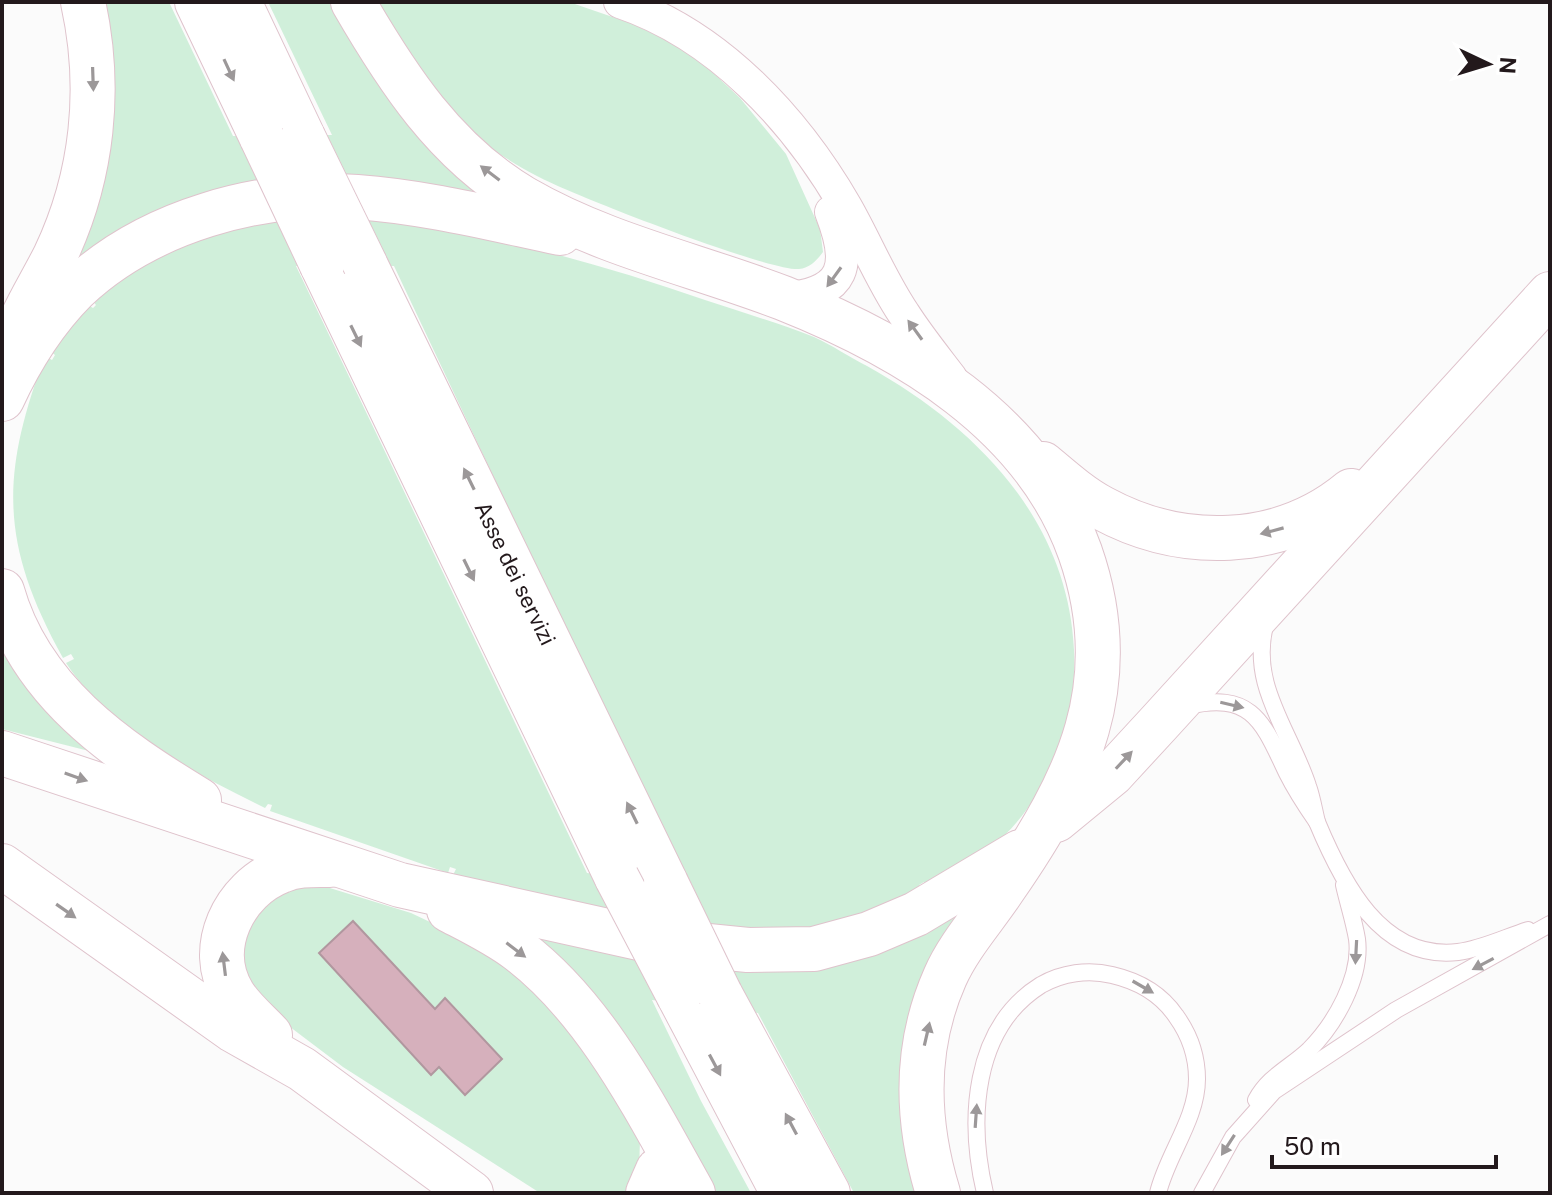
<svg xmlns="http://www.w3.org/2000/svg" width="1552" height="1195" font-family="'Public Sans',sans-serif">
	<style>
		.green { fill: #d0efda; fill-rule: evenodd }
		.building { fill: #d6b0bc; stroke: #b1979f; stroke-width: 2 }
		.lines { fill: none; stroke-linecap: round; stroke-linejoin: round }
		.service-casing { stroke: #dfc3cc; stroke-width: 18 }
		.minor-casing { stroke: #dfc3cc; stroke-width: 34 }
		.secondary-casing { stroke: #dfc3cc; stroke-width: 46 }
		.primary-casing { stroke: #dfc3cc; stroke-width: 46 }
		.service { stroke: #fff; stroke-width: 16 }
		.minor { stroke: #fff; stroke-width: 32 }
		.secondary { stroke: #fff; stroke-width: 44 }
		.primary { stroke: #fff; stroke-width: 44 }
		.primary-bridge-casing { stroke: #dfc3cc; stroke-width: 46; stroke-linecap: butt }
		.primary-bridge { stroke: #fff; stroke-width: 44 }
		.oneway { fill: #9c9899 }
		.labels { text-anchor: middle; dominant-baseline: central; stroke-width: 6; stroke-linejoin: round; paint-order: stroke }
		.street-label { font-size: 22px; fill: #23191c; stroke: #fff }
	</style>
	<rect width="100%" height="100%" fill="#fbfbfb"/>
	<!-- green -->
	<g class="green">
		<path d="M103,2H169L233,136L332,135L268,2H337L500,202L255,184L206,192L166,207L113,236L80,264L76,257C116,169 121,96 103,2Z"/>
		<path d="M378,2H569L633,24L691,52L740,98L786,154L820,229L823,252C817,260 810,268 799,269C770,272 567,193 535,175C515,164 491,150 474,135C432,98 406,49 378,2Z"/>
		<path d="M396,219C501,237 604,265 705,300C741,312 778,323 814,337C832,345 849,357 867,366C975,426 1068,519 1074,650C1078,722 1047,803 990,848C971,863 950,876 930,890L924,882L919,885L924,893C894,903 863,919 832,925C722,949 562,902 453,875L456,869L450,867L448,873L270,811L272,805L268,804L265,808C193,772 112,732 66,663L74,659L71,654L63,658C0,544 0,476 45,356L52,360L55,355L49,350L88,305L93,308L96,305L92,300C140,261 203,228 265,221C308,217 353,220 396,219ZM296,266H394L596,694L692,885L587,873Z"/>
		<polygon points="2,631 89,751 2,729"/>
		<path d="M307,881L411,913L483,947L568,1024L640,1138L639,1175L633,1193H540L343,1067L261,1005L239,978L243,922L256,900ZM445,999L502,1059L465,1095L439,1067L431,1074L435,1009Z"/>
		<polygon points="977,899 954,931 923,1193 854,1193 758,1013 652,1000 701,1101 751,1193 712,1193 512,926 683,962"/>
	</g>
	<!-- building -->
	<polygon class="building" points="353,921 435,1009 445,998 502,1059 465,1095 439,1067 431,1075 319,953"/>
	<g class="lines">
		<!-- service casing -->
		<g class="service-casing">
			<g id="service">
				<path d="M1188,706C1253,691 1263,723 1287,773C1296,791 1306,806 1317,822C1314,810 1312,797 1308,786C1290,730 1248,684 1266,622"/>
				<path d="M1317,822C1342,882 1381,961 1458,952C1482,949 1506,937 1528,930"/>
				<path d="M1256,1100C1269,1076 1290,1068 1309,1050C1335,1024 1362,977 1357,939C1354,921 1348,903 1344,885"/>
				<path d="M985,1193C968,1121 972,1028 1041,985C1062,973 1088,969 1112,975C1138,981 1161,994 1176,1016C1189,1034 1197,1056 1197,1079C1197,1119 1167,1155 1158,1193"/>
				<polyline points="1202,1193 1233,1137 1274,1091 1396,1010 1550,924"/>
			</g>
		</g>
		<!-- minor casing -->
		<g class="minor-casing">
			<g id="minor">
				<path d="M620,2C718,35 795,119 846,207C866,242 881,280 904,314C918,336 935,357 951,378"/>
				<path d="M785,299C846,292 852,266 831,212"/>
			</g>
		</g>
		<!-- secondary casing -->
		<g class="secondary-casing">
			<g id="secondary">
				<path d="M353,2C397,78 445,152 523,198C604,245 697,265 783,298C904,346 1034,422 1080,552C1126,683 1078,781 1004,888C985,917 959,945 945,977C914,1047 916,1121 938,1193"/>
				<path d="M13,339C24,310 41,284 55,256C93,176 102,88 83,2"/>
				<path d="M2,399C20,360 45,320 76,289C148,221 260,190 357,197C426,202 493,219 560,233"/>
				<path d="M1043,464C1062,480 1081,497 1102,508C1181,551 1280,550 1351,491"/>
				<path d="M2,591C30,691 115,749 199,800"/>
				<polyline points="2,753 400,885 648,940 748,950 814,949 869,934 916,914 1020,852"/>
				<polyline points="1056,820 1112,774 1159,723 1550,294"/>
				<polyline points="2,866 233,1030 302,1069 471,1193"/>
				<path d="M449,910C472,922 497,934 518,950C597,1010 645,1108 693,1193"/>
				<path d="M270,1035C258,1022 242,1009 233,994C205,948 234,889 281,871C297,864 312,865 330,865"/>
				<polyline points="648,1193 658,1170"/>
			</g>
		</g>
		<!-- primary casing -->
		<g class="primary-casing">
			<g id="primary">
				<polyline points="197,2 262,138"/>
				<polyline points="239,2 303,137"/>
				<path id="s1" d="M365,264L666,883"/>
				<polyline points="322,265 617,878"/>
				<polyline points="720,994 828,1193"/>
				<polyline points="679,996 783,1193"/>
			</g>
		</g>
		<!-- service -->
		<use href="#service" class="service"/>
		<!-- minor -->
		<use href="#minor" class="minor"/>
		<!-- secondary -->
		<use href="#secondary" class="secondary"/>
		<!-- primary -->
		<use href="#primary" class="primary"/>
		<!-- primary-bridge casing -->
		<g class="primary-bridge-casing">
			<g id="primary-bridge">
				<polyline points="303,137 365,264"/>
				<polyline points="262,138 322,265"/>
				<polyline points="617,878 679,996"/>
				<polyline points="666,883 720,994"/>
			</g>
		</g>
		<!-- primary-bridge -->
		<use href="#primary-bridge" class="primary-bridge"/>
	</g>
	<!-- one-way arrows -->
	<defs><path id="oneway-solid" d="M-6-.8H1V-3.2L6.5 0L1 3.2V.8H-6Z" transform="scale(2)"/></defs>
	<g class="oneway">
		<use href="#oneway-solid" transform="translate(229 70) rotate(65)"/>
		<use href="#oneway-solid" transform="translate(93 79) rotate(88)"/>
		<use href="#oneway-solid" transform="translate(490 173) rotate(-143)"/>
		<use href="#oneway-solid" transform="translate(834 277) rotate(126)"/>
		<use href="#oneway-solid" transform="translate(915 330) rotate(-126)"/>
		<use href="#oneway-solid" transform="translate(356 336) rotate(64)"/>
		<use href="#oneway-solid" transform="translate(469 479) rotate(-116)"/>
		<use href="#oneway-solid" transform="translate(1272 531) rotate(165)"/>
		<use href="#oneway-solid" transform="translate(469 570) rotate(64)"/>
		<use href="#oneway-solid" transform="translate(1232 705) rotate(13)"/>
		<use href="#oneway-solid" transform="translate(1124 760) rotate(-47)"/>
		<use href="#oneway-solid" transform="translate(76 777) rotate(19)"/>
		<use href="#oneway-solid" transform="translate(632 813) rotate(-116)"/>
		<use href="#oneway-solid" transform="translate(66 911) rotate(35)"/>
		<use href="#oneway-solid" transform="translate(516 950) rotate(37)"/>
		<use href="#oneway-solid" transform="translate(1356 952) rotate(93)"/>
		<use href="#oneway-solid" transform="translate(224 964) rotate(-97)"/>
		<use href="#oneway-solid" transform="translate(1483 964) rotate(152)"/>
		<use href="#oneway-solid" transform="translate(1143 987) rotate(30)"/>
		<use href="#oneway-solid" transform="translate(927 1034) rotate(-77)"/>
		<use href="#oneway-solid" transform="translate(715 1065) rotate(62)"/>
		<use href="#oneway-solid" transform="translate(976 1116) rotate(-86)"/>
		<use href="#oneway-solid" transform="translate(791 1124) rotate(-118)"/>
		<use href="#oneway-solid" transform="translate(1228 1145) rotate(123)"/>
	</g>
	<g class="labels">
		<!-- street labels -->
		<g class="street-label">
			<text stroke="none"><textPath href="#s1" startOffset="344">Asse dei servizi</textPath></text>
		</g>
	</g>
	<!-- border -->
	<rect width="1552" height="1195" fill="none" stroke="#23191c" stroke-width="8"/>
	<!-- north arrow -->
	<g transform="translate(1488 64) rotate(94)" stroke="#ffffff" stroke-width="6" paint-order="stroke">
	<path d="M0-6L14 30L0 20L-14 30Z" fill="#23191c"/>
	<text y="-12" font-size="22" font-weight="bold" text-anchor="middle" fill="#23191c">N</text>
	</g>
	<!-- scale -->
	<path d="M1272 1155v12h224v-12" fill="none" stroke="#23191c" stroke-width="4"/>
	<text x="1284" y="1155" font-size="24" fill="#23191c" stroke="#ffffff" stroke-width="6" paint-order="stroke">50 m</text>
</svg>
